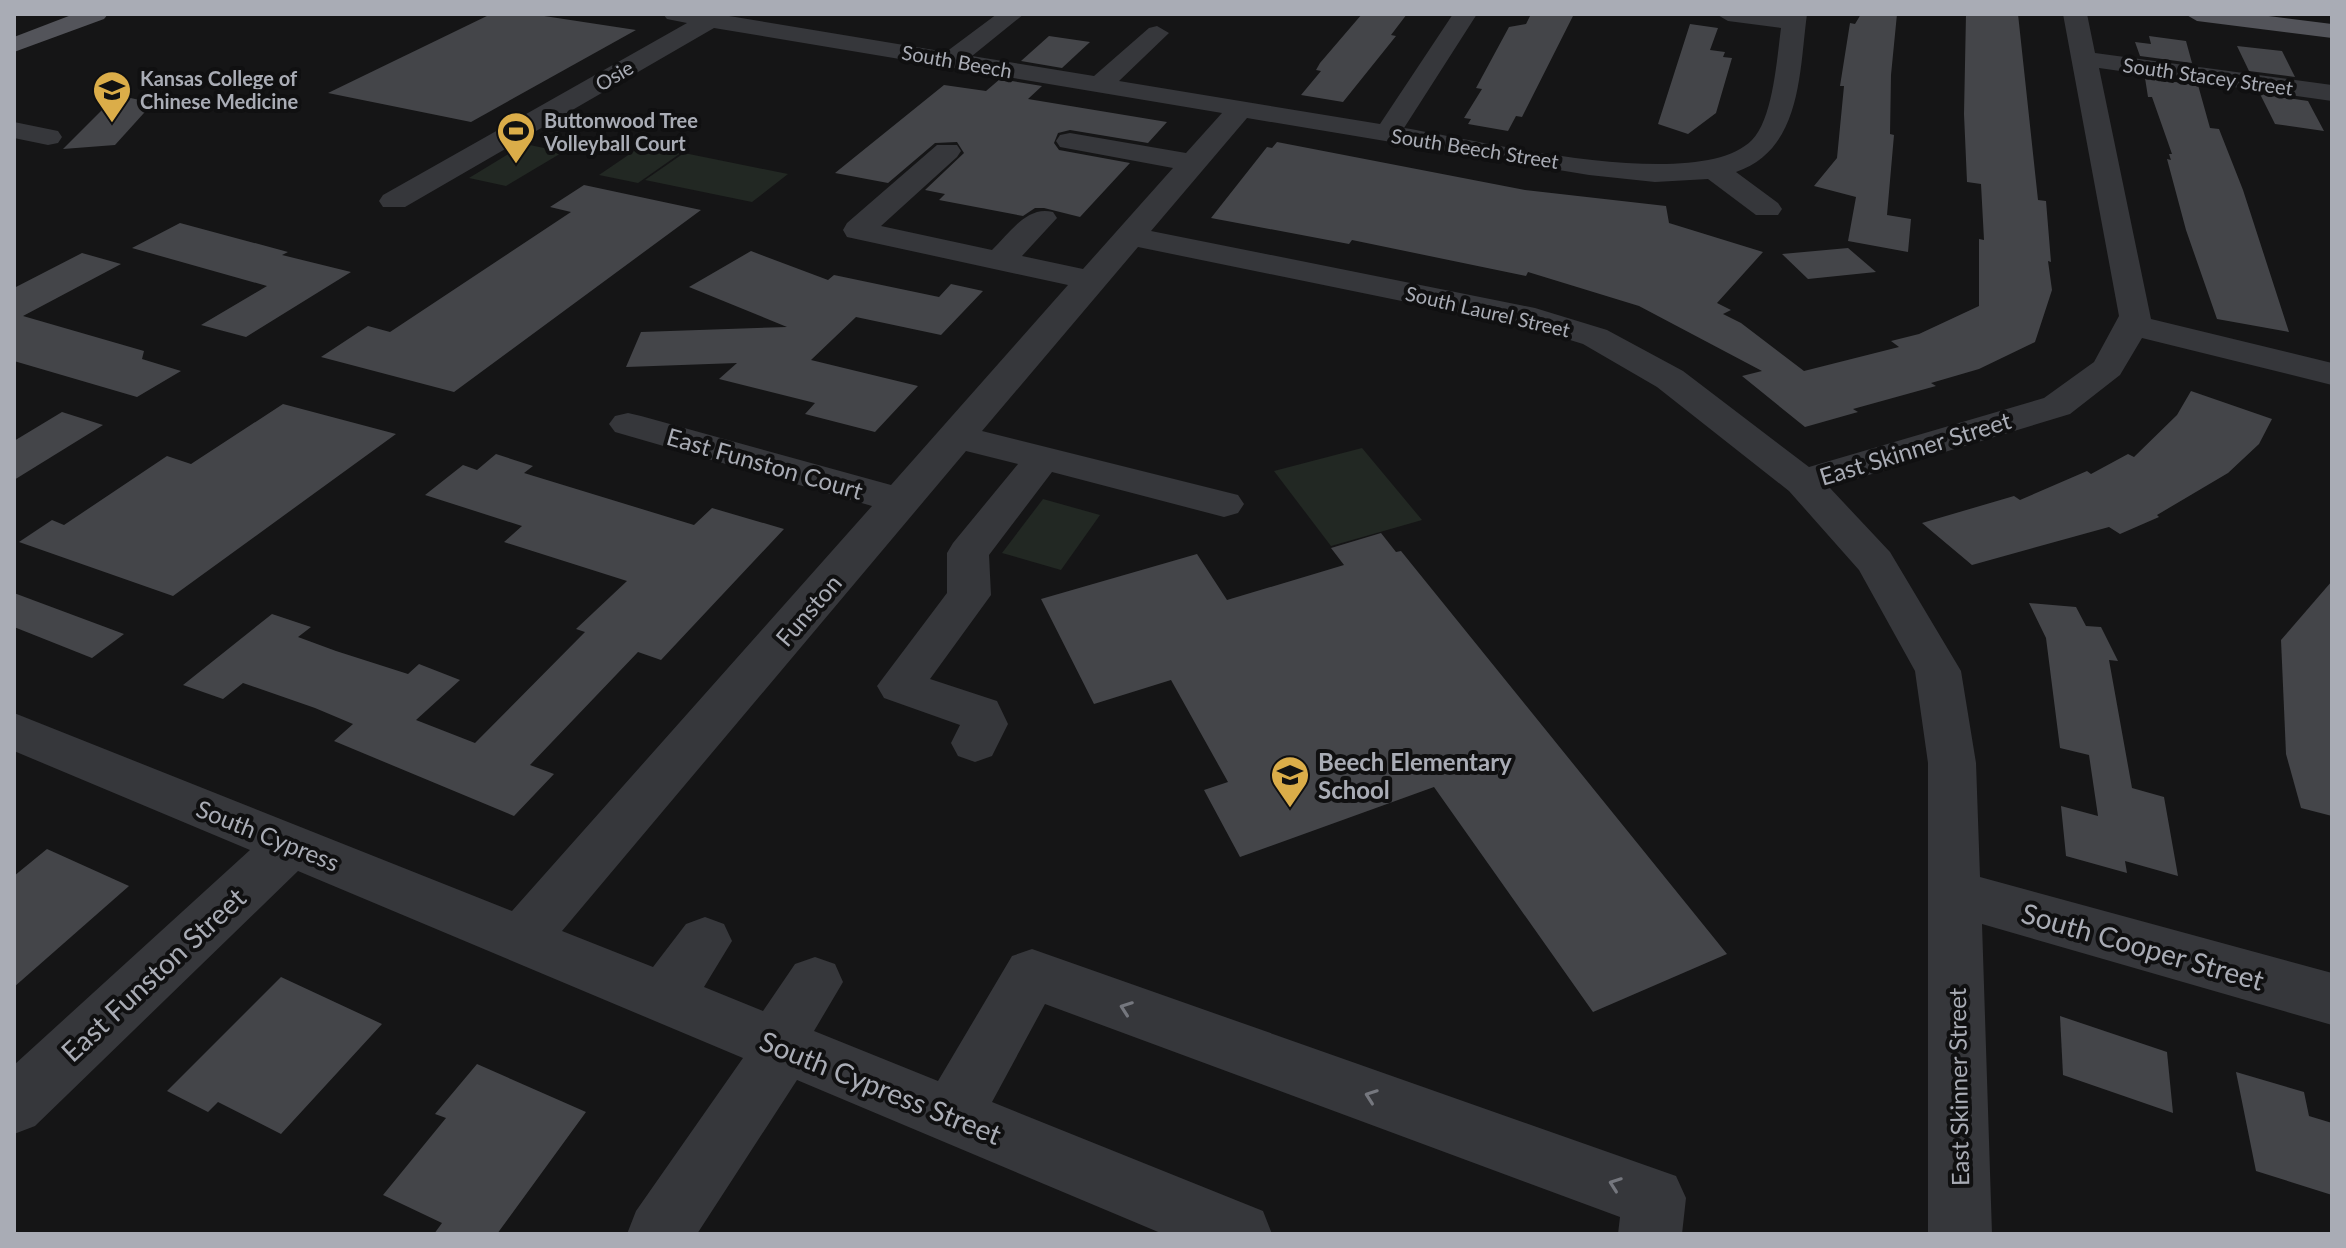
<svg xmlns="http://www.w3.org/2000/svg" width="2346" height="1248" font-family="Lato,sans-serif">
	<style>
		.green { fill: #222823 }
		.building { fill: #444549 }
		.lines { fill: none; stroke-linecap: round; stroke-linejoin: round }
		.minor { fill: #36373b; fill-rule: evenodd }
		.major { fill: #53545a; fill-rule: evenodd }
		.oneway { stroke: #75777e }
		.labels { text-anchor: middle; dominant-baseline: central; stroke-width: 8; stroke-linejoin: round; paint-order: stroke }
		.far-street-label { font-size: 20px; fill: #a9acb5; stroke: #101011 }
		.far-poi-label { font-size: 20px; font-weight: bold; fill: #a9acb5; stroke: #101011; text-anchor: start }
		.street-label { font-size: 24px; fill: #a9acb5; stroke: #101011 }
		.poi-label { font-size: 24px; font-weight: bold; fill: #a9acb5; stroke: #101011; text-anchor: start }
		.near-street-label { font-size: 28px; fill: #a9acb5; stroke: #101011 }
	</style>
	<rect width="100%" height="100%" fill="#151516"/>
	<!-- green -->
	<g class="green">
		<polygon points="646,143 685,150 638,183 599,175"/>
		<polygon points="525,144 563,152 506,186 469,178"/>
		<polygon points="684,153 788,174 752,202 645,180"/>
		<polygon points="1362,448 1422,520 1331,546 1274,471"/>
		<polygon points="1043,499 1100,515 1061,570 1002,553"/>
	</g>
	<!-- building -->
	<g class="building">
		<polygon points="491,14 531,14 636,30 471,122 328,93"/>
		<polygon points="1362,14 1407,14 1391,35 1396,36 1343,102 1301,95 1321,71 1316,70 1320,63"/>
		<polygon points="1531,14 1574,14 1522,117 1516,116 1508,131 1468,124 1471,119 1464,118 1482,89 1476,88 1509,27 1526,24"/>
		<polygon points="1861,14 1897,14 1891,75 1890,134 1894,135 1887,215 1911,219 1908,252 1848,241 1856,197 1814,186 1837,158 1844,86 1840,86 1850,23 1855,24"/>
		<polygon points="1966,14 2018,14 2038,200 2046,201 2051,262 2048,261 2052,290 2035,342 1979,369 1931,383 1936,386 1853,409 1858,412 1805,427 1742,376 1762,371 1639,306 1528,272 1526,276 1352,240 1349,244 1211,218 1267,147 1272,148 1277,142 1525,190 1666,206 1669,223 1763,252 1717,303 1731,310 1723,314 1741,323 1804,371 1899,347 1891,341 1919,334 1979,306 1979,239 1984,240 1981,184 1967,182 1964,114"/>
		<polygon points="1690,24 1718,28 1710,50 1725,52 1723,57 1732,58 1716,113 1688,134 1658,124"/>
		<polygon points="1049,36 1090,42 1062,68 1021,61"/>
		<polygon points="2149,36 2186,41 2192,63 2140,56 2135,42 2151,44"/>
		<polygon points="2237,46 2282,51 2295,77 2249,71"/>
		<polygon points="2145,78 2198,85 2210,128 2219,129 2243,190 2289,332 2217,319 2186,230 2167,159 2171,160 2169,154 2172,154 2152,97 2148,97"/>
		<polygon points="1000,79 1042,86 1028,99 1167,122 1148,143 1070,130 1058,133 1054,143 1059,150 1130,163 1080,217 1044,208 1035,208 1023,216 939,200 945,194 925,190 964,153 957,142 935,143 888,183 835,173 944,85 986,91"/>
		<polygon points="2260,94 2308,101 2324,131 2275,124"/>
		<polygon points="117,95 153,103 115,145 63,149"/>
		<polygon points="584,185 701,210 454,392 321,357 368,326 390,332 571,212 550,207"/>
		<polygon points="180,223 288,252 282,255 351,272 246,337 201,325 267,286 132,248"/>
		<polygon points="1848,248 1876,272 1808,279 1782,254"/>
		<polygon points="751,251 828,280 834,275 939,297 951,284 983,291 941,335 856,317 811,360 918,386 875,432 805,414 815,403 719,379 737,363 626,367 641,332 787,327 689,287"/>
		<polygon points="82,253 121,264 23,316 144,351 142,359 181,371 137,397 14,361 14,288"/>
		<polygon points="2191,391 2272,419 2259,444 2228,473 2157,515 2159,517 2120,534 2109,527 1972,565 1922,523 2014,496 2020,500 2087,471 2091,474 2128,454 2134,457 2177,415"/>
		<polygon points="283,404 396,434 173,596 19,542 52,520 64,525 167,456 191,464"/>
		<polygon points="62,412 103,425 14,480 14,441"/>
		<polygon points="496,454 533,466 524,473 694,525 712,508 784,529 661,660 638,652 530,765 554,774 514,816 334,741 353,724 315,708 243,683 223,699 183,685 272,614 311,627 298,637 336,651 408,674 419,664 460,680 416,720 475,743 585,632 576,629 627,581 504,542 522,526 425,495 463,465 477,470"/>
		<polygon points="1381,533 1396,552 1401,551 1727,954 1593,1012 1434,787 1240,857 1204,790 1228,782 1171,680 1094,704 1041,599 1197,554 1227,600 1344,565 1331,548"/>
		<polygon points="2332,581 2332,816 2301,808 2286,754 2281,640"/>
		<polygon points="14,593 124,634 92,658 14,627"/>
		<polygon points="2029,603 2076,607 2086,626 2101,627 2118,661 2109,660 2132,788 2164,797 2178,876 2125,861 2127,873 2066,856 2061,806 2098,816 2089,755 2060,748 2046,638"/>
		<polygon points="47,849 129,886 14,987 14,876"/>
		<polygon points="281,977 382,1024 281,1134 218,1102 208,1112 167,1091"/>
		<polygon points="2060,1016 2167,1052 2173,1113 2063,1075"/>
		<polygon points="477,1064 586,1112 497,1234 434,1234 442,1223 383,1195 446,1118 435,1114"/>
		<polygon points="2236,1072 2304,1092 2309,1116 2332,1123 2332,1195 2256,1171"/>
	</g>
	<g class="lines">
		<!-- minor -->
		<g class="minor">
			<path d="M663,14H717L946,52L997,14H1024L972,56L1094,76L1149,28L1157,26L1169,33L1119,81L1380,124L1453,14H1477L1404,128C1478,140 1698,195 1752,140C1773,119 1777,58 1781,28L1728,21L1716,14H1807C1799,73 1802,149 1736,172L1778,203L1782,209L1778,215H1756L1708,179L1655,182L1589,175L1247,118L1151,231L1535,308L1607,330L1683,371L1809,467L2044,398L2094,362L2119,316L2063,14H2087L2095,53L2332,85V101L2099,68L2151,319L2332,363V385L2142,338L2120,375L2070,414L1829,487L1890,552L1961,671L1976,763L1980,877L2332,973V1025L1982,924L1992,1234H1928V763L1915,671L1859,570L1789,491L1657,387L1583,344L1528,327L1138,247L982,431L1238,495L1244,504L1238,513L1224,517L1052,472L989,555L991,595L930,679L997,701L1008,724L992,756L975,762L958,756L951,743L960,725L884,698L877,686L947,593V553L953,543L1018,464L966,451L562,931L653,967L686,924L705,917L724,924L732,941L704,987L763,1011L795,964L815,957L835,964L843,982L814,1031L938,1081L1012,956L1032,949L1676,1176L1686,1198L1682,1234H1618L1620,1217L1045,1004L992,1102L1263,1211L1272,1234H1163L797,1080L697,1234H627L636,1211L743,1058L298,871L35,1126L14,1134V1065L250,850L14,751V713L512,911L872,506L615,432L609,424L615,416L628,413L641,416L891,485L1068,285L847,237L843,230L847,223L937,145H957L961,151L957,157L881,226L992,250C1010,233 1027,205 1053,212L1057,218L1022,256L1083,269L1173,168L1060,147L1056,141L1060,135L1070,133L1186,153L1222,113L714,28L405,207H383L379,201L383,195L687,23L667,19Z"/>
			<polygon points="14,122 58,131 62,137 58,143 48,145 14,138"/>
		</g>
		<!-- major -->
		<g class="major">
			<polygon points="74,14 108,14 104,19 14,52 14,37"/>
			<polygon points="2185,14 2253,14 2332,24 2332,38 2197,21"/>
		</g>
	</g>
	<!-- one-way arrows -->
	<defs><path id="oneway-chevron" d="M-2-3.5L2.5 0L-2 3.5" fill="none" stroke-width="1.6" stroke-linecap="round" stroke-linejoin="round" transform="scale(2)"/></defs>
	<g class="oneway">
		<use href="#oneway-chevron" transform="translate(1126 1008) rotate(-160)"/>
		<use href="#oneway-chevron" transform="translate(1371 1096) rotate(-160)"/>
		<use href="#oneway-chevron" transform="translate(1615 1184) rotate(-160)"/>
	</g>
	<!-- icons -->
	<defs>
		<g id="school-pin" transform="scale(2)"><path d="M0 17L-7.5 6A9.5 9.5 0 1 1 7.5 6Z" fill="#dbad49" stroke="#101011"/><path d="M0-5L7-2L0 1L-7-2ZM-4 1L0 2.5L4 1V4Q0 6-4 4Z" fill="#111"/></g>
		<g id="stadium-pin" transform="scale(2)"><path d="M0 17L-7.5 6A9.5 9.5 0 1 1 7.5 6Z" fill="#dbad49" stroke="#101011"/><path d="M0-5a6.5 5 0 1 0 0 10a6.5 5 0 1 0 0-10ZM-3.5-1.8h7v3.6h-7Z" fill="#111"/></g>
	</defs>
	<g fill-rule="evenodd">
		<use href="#school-pin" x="112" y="90"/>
		<use href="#stadium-pin" x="516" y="131"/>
		<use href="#school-pin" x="1290" y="775"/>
	</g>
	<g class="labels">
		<!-- far-street labels -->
		<g class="far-street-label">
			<text transform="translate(957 61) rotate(10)">South Beech</text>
			<text transform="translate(614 75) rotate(-30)">Osie</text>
			<text transform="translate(2208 76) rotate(8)">South Stacey Street</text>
			<text transform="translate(1475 148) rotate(9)">South Beech Street</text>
			<text transform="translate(1488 311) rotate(13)">South Laurel Street</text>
		</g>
		<!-- far-poi labels -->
		<g class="far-poi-label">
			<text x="140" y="78">Kansas College of<tspan x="140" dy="23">Chinese Medicine</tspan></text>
			<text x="544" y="120">Buttonwood Tree<tspan x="544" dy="23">Volleyball Court</tspan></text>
		</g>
		<!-- street labels -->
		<g class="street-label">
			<text transform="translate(1915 448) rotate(-17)">East Skinner Street</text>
			<text transform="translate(765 463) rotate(16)">East Funston Court</text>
			<text transform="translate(808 610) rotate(-49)">Funston</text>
			<text transform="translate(268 835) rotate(22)">South Cypress</text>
			<text transform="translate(1958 1087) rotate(-91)">East Skinner Street</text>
		</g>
		<!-- poi labels -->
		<g class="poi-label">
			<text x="1318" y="761">Beech Elementary<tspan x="1318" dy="28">School</tspan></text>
		</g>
		<!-- near-street labels -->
		<g class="near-street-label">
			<text transform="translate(2143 946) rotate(16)">South Cooper Street</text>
			<text transform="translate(153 974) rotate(-43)">East Funston Street</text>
			<text transform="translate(881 1087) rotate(22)">South Cypress Street</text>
		</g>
	</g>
	<!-- border -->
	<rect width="2346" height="1248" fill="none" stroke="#a9acb5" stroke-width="32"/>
</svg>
